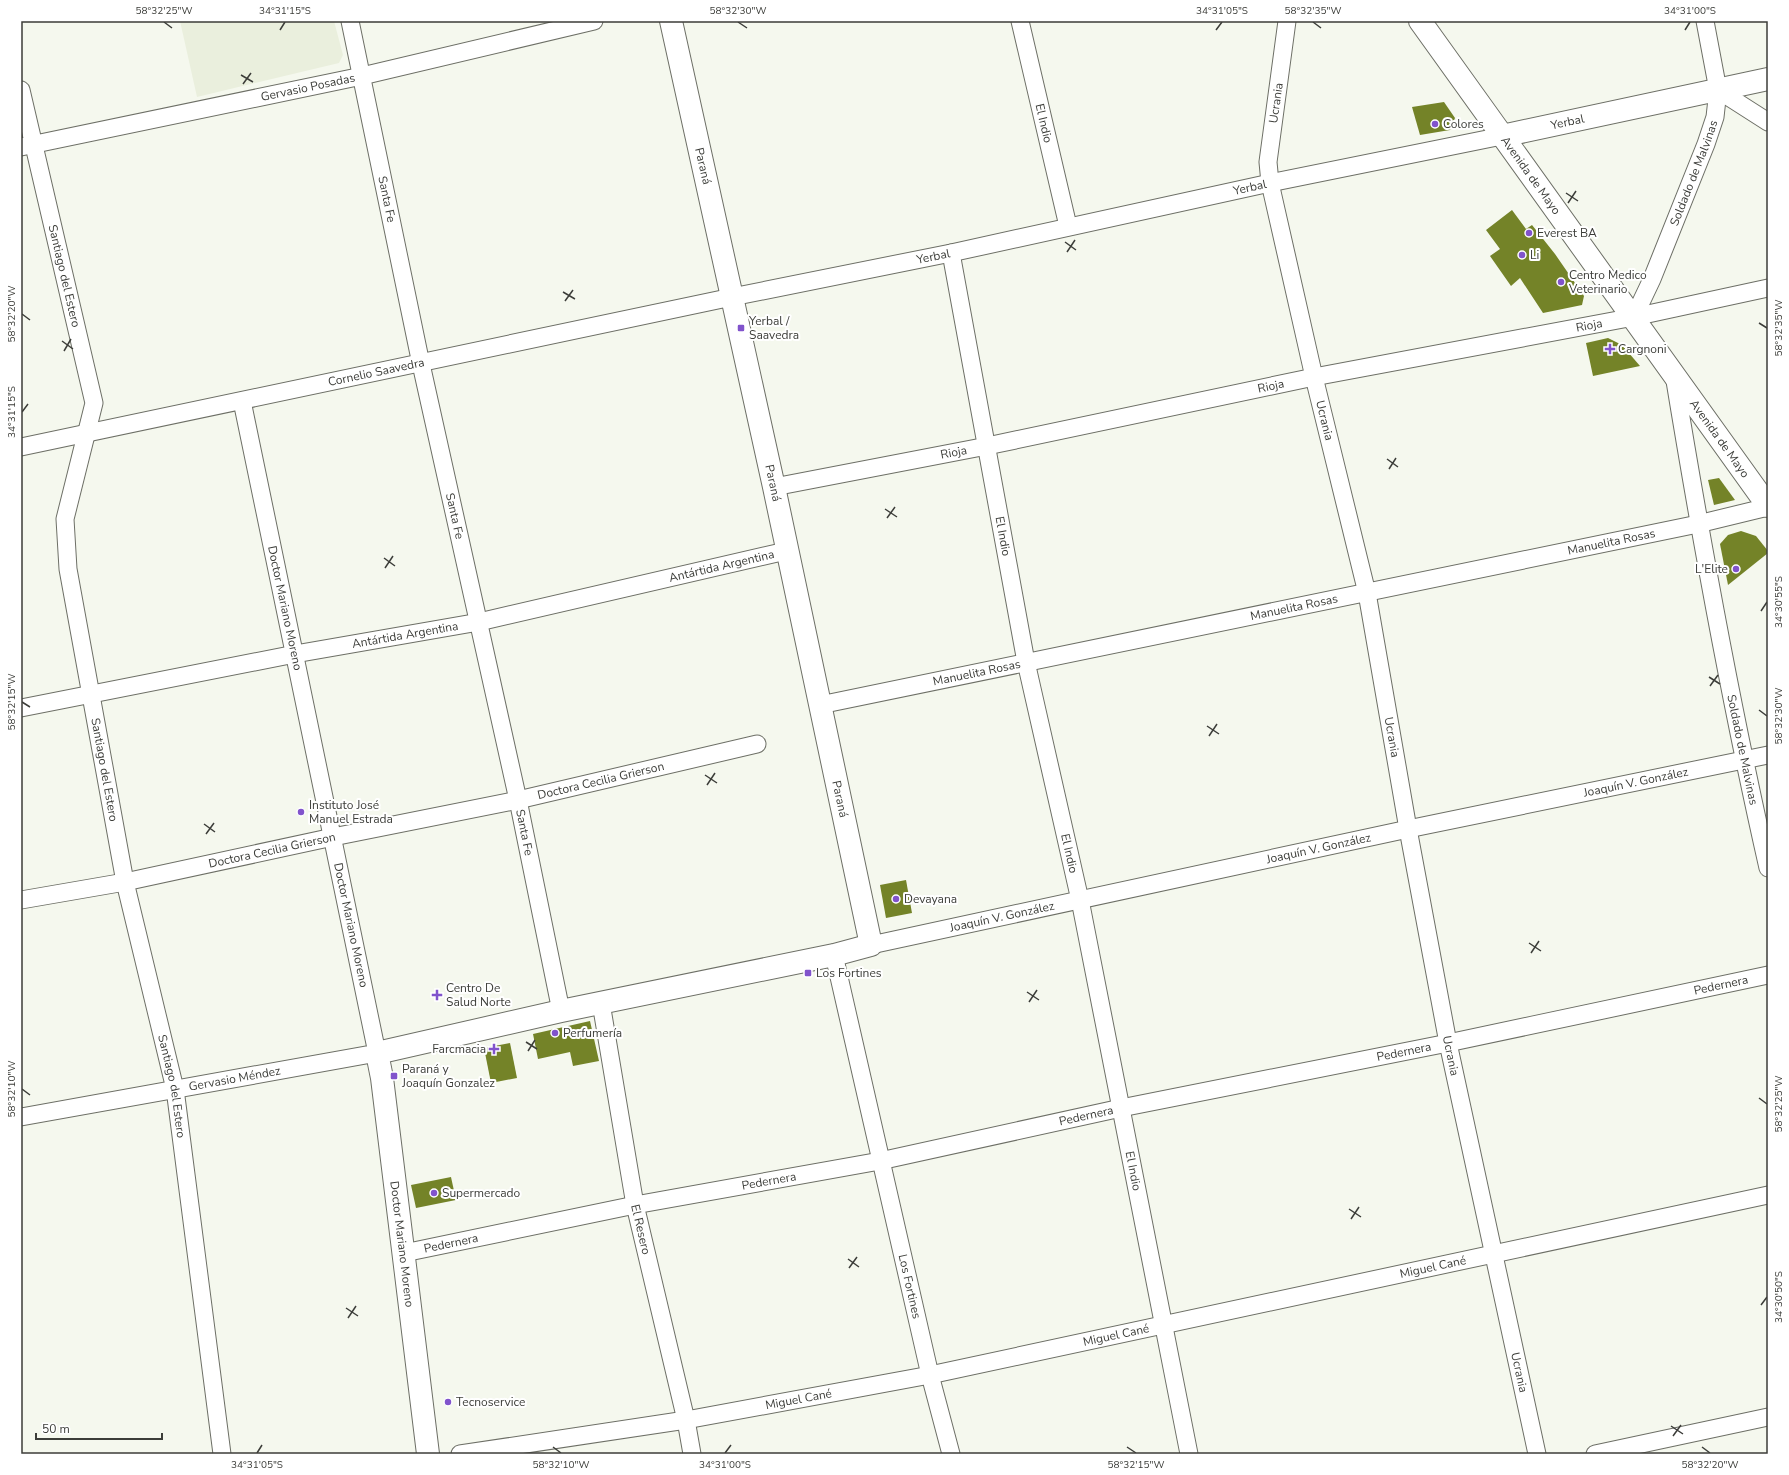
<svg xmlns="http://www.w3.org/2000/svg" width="1789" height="1475" font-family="'Nunito Sans',sans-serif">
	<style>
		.built { fill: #eaefdd }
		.building { fill: #748328 }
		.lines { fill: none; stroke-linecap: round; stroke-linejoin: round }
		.street-casing { stroke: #6d6f66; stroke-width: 19 }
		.secondary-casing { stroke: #6d6f66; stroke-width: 24 }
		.street { stroke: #fff; stroke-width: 17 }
		.secondary { stroke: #fff; stroke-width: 22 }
		.ticks { fill: none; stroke: #3c3d39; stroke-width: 1.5 }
		.poi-dot { fill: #8153cc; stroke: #fff; stroke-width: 1.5 }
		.labels { text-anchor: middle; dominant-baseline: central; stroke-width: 4; stroke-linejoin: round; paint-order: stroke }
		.street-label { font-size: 12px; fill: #3c3d39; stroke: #fff }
		.poi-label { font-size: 12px; fill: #3c3d39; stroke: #fff; text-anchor: start }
		.neatline { fill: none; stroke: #3c3d39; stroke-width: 1.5 }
		.ticks-label { font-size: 10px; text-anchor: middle; fill: #3c3d39 }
	</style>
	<rect width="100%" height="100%" fill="#f5f8ee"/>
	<!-- built -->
	<polygon class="built" points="180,21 334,21 343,55 339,63 197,97"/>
	<!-- building -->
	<g class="building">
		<polygon points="1444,102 1455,118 1450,130 1420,135 1412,107"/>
		<polygon points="1512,210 1526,229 1532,225 1555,254 1584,296 1582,305 1543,313 1520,278 1511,286 1490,256 1500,249 1486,230"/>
		<polygon points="1608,338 1622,345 1640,366 1593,376 1586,343"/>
		<polygon points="1719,478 1735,500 1714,505 1708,480"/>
		<polygon points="1741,531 1756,536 1768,551 1768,553 1728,585 1720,544 1728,535"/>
		<polygon points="906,880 912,913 886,918 880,885"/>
		<polygon points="590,1021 599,1061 573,1066 570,1052 538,1059 533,1034"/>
		<polygon points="510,1043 517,1078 491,1083 484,1048"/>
		<polygon points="451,1177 456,1200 416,1208 411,1185"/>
	</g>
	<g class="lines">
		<!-- street casing -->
		<g class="street-casing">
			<g id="street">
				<path id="s1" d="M350,21L421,364L518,800L561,1011"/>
				<path id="s2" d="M1020,21L1068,226"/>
				<path id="s3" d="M1287,21L1268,162L1270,183L1314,377L1367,593L1408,829L1448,1043L1537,1454"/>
				<path id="s4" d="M21,90L94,403L65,519L68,569L125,882L175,1089L222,1454"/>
				<polyline points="1718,90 1768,122"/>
				<path id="s5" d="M21,147L362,76L594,21"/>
				<path id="s6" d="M951,253L1026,662L1080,900L1189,1454"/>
				<path id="s7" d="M1634,317L1652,279L1706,144L1715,117L1718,90L1705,21"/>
				<path id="s8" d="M1674,375C1701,540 1731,705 1768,868"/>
				<path id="s9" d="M21,447L732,297L951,253L1270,183L1502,136"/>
				<path id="s10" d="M774,487L987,446L1314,377L1634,317L1768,288"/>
				<path id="s11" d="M820,705L1698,524L1768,507"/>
				<path id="s12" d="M21,708L295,654L479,622L786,551"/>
				<path id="s13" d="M21,900L125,882L333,837L518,800L757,744"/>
				<path id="s14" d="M871,945L1408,829L1768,755"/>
				<path id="s15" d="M834,955L930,1375L951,1454"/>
				<path id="s16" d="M601,1003L635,1205L686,1420L692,1454"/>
				<path id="s17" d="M21,1117L377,1053L242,401"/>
				<path id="s18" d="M404,1253L635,1205L880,1161L1121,1108L1448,1043L1768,975"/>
				<path id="s19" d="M460,1454L686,1420L930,1375L1768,1195"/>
				<polyline points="1595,1454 1768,1417"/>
			</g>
		</g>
		<!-- secondary casing -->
		<g class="secondary-casing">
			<g id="secondary">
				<path id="s20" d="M1420,21L1768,506"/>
				<path id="s21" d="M1502,136L1768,79"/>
				<polyline points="428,1454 382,1078 377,1053 561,1011 834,955 871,945 774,487 671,21"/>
			</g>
		</g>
		<!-- street -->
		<use href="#street" class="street"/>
		<!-- secondary -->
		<use href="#secondary" class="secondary"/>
	</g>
	<!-- ticks -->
	<path class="ticks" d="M164,22L172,28M738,22L747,28M1313,22L1321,28M280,30L285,22M1216,30L1222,22M1685,30L1690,22M241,75L253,82M243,84L251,73M1566,193L1578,201M1568,203L1576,191M1065,242L1076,250M1067,252L1075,240M563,292L575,299M565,301L573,290M22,314L30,320M1759,323L1767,328M62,341L73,349M64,351L71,339M22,412L28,404M1387,459L1398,467M1389,469L1396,458M885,509L897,517M887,518L895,507M384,558L395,566M385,568L393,556M1761,611L1767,602M1709,677L1720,684M1710,686L1718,675M22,702L30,707M1759,710L1767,716M1207,726L1219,734M1209,736L1217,724M705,775L717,783M707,785L715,773M204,824L215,832M206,834L214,823M1529,943L1541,951M1531,953L1539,941M1027,992L1039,1000M1029,1002L1037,990M526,1042L537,1049M528,1051L535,1040M22,1089L30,1095M1759,1098L1767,1104M1349,1209L1361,1217M1351,1219L1359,1207M848,1259L859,1267M849,1268L857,1257M1761,1305L1767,1297M346,1308L358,1316M348,1318L356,1306M1671,1426L1683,1434M1673,1436L1681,1425M553,1447L561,1453M1127,1447L1136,1453M1702,1447L1710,1453M257,1453L262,1445M725,1453L731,1445"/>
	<!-- markers -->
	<g class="poi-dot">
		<circle cx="1435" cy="124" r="4"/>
		<circle cx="1529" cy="233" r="4"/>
		<circle cx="1522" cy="255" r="4"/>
		<circle cx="1561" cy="282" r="4"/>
		<rect x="737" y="324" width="8" height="8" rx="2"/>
		<path d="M1608 343h4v4h4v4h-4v4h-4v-4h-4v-4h4z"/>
		<circle cx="1736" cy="569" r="4"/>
		<circle cx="301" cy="812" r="4"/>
		<circle cx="896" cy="899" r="4"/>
		<rect x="804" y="969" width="8" height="8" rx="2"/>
		<path d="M435 989h4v4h4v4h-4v4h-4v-4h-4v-4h4z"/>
		<circle cx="555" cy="1033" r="4"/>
		<path d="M492 1043h4v4h4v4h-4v4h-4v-4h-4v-4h4z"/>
		<rect x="390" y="1072" width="8" height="8" rx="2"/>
		<circle cx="434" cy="1193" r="4"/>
		<circle cx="448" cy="1402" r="4"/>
	</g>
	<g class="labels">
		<!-- street labels -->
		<g class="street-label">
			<text stroke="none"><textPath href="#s5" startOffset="293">Gervasio Posadas</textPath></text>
			<text transform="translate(1276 103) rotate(-82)">Ucrania</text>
			<text stroke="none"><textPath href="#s21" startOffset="67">Yerbal</textPath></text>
			<text stroke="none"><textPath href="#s2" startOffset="105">El Indio</textPath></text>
			<text transform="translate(703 166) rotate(77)">Paraná</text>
			<text stroke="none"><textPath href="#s7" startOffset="156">Soldado de Malvinas</textPath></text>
			<text stroke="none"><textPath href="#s20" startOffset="190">Avenida de Mayo</textPath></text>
			<text stroke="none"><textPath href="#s9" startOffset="1256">Yerbal</textPath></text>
			<text stroke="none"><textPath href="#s1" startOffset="182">Santa Fe</textPath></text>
			<text stroke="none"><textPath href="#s9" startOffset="932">Yerbal</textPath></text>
			<text stroke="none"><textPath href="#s4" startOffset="191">Santiago del Estero</textPath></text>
			<text stroke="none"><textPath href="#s10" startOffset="831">Rioja</textPath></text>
			<text stroke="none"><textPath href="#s9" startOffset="363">Cornelio Saavedra</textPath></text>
			<text stroke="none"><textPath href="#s10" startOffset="507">Rioja</textPath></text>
			<text stroke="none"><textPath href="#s3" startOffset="407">Ucrania</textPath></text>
			<text stroke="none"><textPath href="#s20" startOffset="514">Avenida de Mayo</textPath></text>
			<text stroke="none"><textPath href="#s10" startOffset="183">Rioja</textPath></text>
			<text transform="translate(773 483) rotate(78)">Paraná</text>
			<text stroke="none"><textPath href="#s1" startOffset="506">Santa Fe</textPath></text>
			<text stroke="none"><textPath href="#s6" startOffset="288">El Indio</textPath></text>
			<text stroke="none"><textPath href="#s11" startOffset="808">Manuelita Rosas</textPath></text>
			<text stroke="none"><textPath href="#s12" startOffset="715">Antártida Argentina</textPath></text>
			<text stroke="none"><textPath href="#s11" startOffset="484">Manuelita Rosas</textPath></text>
			<text transform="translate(285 608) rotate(78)">Doctor Mariano Moreno</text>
			<text stroke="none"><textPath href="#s12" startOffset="391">Antártida Argentina</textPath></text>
			<text stroke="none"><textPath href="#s11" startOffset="160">Manuelita Rosas</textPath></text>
			<text stroke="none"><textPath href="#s3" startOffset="731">Ucrania</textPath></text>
			<text stroke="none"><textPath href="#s8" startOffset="381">Soldado de Malvinas</textPath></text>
			<text stroke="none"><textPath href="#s4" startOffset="695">Santiago del Estero</textPath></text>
			<text stroke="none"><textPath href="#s13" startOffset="592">Doctora Cecilia Grierson</textPath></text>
			<text stroke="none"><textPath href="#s14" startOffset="782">Joaquín V. González</textPath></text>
			<text transform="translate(840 799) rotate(78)">Paraná</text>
			<text stroke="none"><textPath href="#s1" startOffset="830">Santa Fe</textPath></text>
			<text stroke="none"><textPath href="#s14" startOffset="458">Joaquín V. González</textPath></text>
			<text stroke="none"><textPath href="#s13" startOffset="256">Doctora Cecilia Grierson</textPath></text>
			<text stroke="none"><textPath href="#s6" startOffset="612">El Indio</textPath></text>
			<text stroke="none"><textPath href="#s14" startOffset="134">Joaquín V. González</textPath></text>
			<text transform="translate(351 925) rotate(78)">Doctor Mariano Moreno</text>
			<text stroke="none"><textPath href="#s18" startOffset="1344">Pedernera</textPath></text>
			<text stroke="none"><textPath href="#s18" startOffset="1020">Pedernera</textPath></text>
			<text stroke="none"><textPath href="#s3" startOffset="1055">Ucrania</textPath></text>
			<text stroke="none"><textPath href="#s17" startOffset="217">Gervasio Méndez</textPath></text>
			<text stroke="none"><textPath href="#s4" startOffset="1019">Santiago del Estero</textPath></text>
			<text stroke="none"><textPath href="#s18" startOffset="696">Pedernera</textPath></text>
			<text stroke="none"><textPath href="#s6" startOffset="936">El Indio</textPath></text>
			<text stroke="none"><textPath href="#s18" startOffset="372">Pedernera</textPath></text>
			<text stroke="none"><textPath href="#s16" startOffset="230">El Resero</textPath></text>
			<text transform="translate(402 1244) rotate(83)">Doctor Mariano Moreno</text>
			<text stroke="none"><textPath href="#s18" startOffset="48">Pedernera</textPath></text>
			<text stroke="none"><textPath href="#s19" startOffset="991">Miguel Cané</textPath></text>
			<text stroke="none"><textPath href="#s15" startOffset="340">Los Fortines</textPath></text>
			<text stroke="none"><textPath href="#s19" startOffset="667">Miguel Cané</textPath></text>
			<text stroke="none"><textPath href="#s3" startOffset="1379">Ucrania</textPath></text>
			<text stroke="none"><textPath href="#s19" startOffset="343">Miguel Cané</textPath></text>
		</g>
		<!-- poi labels -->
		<g class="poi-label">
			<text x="1443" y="124">Colores</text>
			<text x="1537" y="233">Everest BA</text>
			<text x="1530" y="255">Li</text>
			<text x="1569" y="275">Centro Medico<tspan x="1569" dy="14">Veterinario</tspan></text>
			<text x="749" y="321">Yerbal /<tspan x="749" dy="14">Saavedra</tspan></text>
			<text x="1618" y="349">Cargnoni</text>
			<text x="1728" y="569" text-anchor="end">L'Elite</text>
			<text x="309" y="805">Instituto José<tspan x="309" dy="14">Manuel Estrada</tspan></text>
			<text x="904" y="899">Devayana</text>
			<text x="816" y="973">Los Fortines</text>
			<text x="446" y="988">Centro De<tspan x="446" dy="14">Salud Norte</tspan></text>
			<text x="563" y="1033">Perfumería</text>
			<text x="486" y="1049" text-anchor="end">Farcmacia</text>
			<text x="402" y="1069">Paraná y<tspan x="402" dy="14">Joaquín Gonzalez</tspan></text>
			<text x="442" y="1193">Supermercado</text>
			<text x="456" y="1402">Tecnoservice</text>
		</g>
	</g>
	<!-- border -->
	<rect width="1789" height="1475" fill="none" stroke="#ffffff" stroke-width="44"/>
	<!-- scale -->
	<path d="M36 1433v6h126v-6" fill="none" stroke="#3c3d39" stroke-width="2"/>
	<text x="42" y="1433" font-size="12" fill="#3c3d39" stroke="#ffffff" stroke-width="3" paint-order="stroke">50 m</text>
	<rect x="22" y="22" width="1745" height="1431" class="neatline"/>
	<g class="ticks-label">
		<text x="164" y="14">58°32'25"W</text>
		<text x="285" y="14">34°31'15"S</text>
		<text x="738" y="14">58°32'30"W</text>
		<text x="1222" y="14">34°31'05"S</text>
		<text x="1313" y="14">58°32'35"W</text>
		<text x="1690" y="14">34°31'00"S</text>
		<text transform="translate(11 314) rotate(-90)" y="4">58°32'20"W</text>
		<text transform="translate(1778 328) rotate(-90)" y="4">58°32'35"W</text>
		<text transform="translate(11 412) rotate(-90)" y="4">34°31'15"S</text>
		<text transform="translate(1778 602) rotate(-90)" y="4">34°30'55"S</text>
		<text transform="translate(11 702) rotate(-90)" y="4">58°32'15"W</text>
		<text transform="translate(1778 716) rotate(-90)" y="4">58°32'30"W</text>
		<text transform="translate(11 1089) rotate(-90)" y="4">58°32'10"W</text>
		<text transform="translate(1778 1104) rotate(-90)" y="4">58°32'25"W</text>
		<text transform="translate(1778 1297) rotate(-90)" y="4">34°30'50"S</text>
		<text x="257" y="1468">34°31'05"S</text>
		<text x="561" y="1468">58°32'10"W</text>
		<text x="725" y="1468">34°31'00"S</text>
		<text x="1136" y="1468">58°32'15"W</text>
		<text x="1710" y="1468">58°32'20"W</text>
	</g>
</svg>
